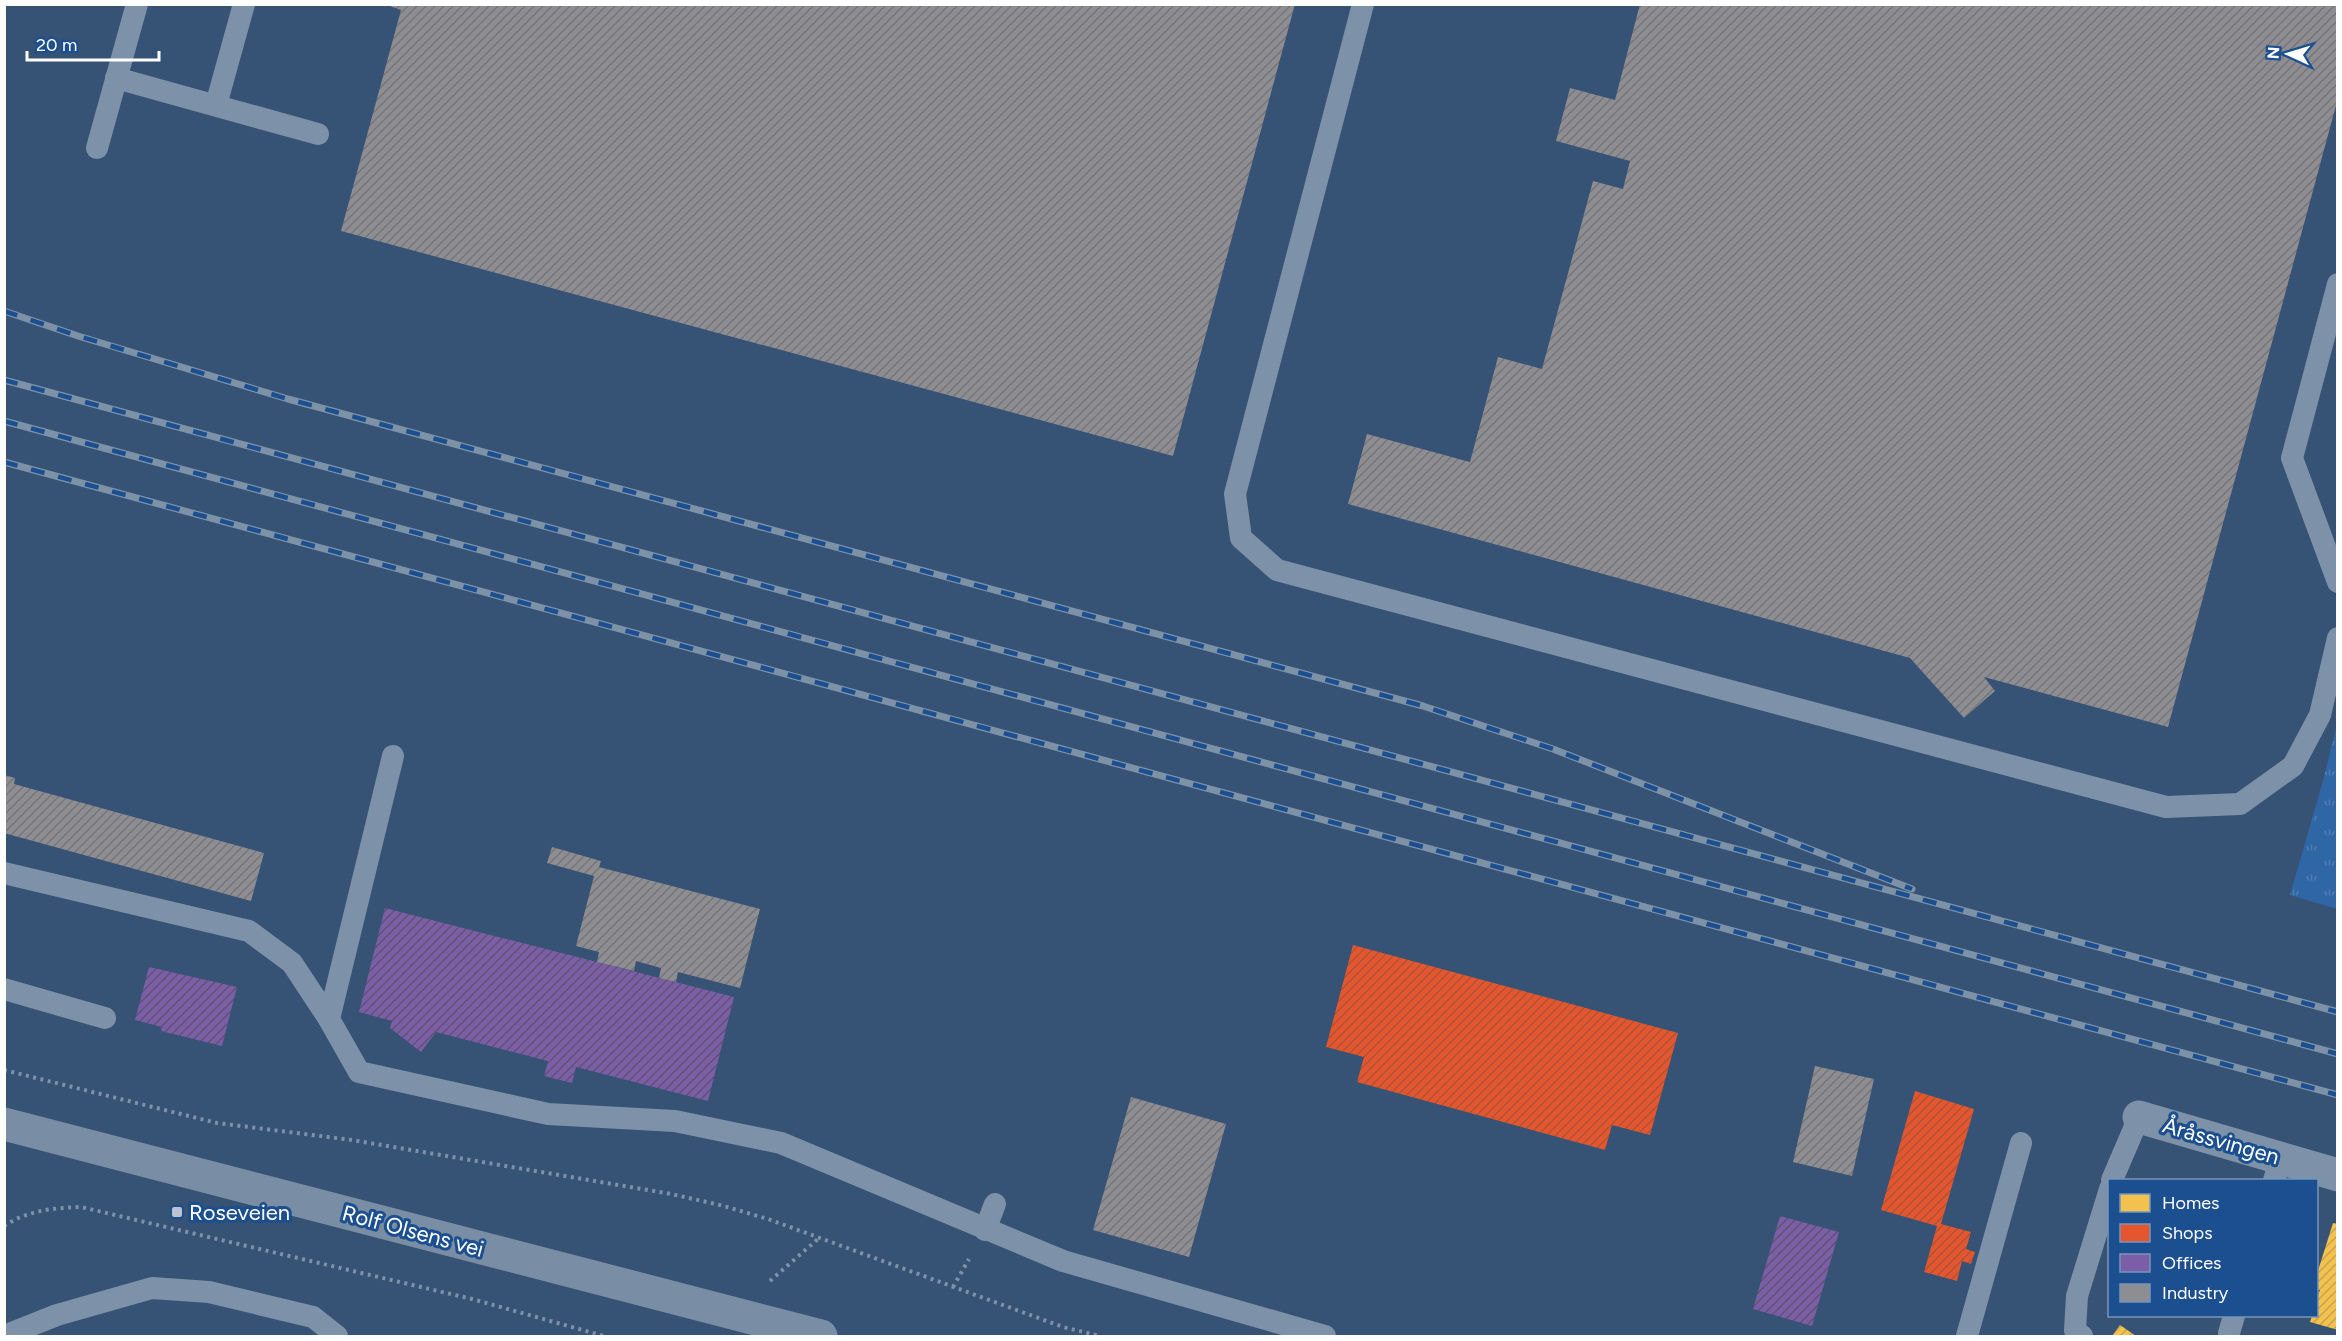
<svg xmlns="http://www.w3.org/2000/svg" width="2342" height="1341" font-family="Figtree,sans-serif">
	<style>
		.grass { fill: url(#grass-tufts) }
		.homes { fill: url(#homes-hatch) }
		.shops { fill: url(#shops-hatch) }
		.offices { fill: url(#offices-hatch) }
		.industry { fill: url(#industry-hatch) }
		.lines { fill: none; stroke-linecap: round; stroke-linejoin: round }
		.path { stroke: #7d92a8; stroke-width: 4; stroke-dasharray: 3 4.5; stroke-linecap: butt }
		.service { stroke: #7d92a8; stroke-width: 22 }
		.minor { stroke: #7d92a8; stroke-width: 33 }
		.secondary { stroke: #798da4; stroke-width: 33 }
		.rail-casing { stroke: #7e92a7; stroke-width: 7 }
		.rail { stroke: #1b4f8f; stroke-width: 4.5; stroke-dasharray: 14; stroke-linecap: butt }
		.poi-dot { fill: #b9c2ce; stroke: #1b4f8f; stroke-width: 2 }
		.labels { text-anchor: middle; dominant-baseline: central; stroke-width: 6; stroke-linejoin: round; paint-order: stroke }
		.street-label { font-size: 22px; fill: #fff; stroke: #1b4f8f }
		.poi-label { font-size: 22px; fill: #fff; stroke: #1b4f8f; text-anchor: start }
	</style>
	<defs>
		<pattern id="grass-tufts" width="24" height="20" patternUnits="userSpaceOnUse" patternTransform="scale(1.5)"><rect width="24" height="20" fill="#2f66a5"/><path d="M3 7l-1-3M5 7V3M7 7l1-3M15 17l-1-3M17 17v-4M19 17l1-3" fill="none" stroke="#4e7db2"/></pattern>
		<pattern id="homes-hatch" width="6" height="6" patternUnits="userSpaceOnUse" patternTransform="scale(1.5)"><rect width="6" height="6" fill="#f2c14e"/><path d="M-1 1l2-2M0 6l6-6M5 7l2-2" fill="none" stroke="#c8a44e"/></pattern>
		<pattern id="shops-hatch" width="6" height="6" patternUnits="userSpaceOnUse" patternTransform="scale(1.5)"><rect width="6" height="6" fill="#e4572e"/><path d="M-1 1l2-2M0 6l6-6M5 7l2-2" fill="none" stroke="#af5338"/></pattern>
		<pattern id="offices-hatch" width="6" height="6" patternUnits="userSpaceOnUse" patternTransform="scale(1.5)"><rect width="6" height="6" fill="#7b5ea7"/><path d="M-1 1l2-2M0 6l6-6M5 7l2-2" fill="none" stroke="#5f5370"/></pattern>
		<pattern id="industry-hatch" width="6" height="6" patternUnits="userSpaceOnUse" patternTransform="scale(1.5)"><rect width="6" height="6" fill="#8d8d92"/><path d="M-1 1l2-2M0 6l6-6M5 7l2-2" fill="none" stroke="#76767a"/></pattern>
	</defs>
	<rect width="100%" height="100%" fill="#365274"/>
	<!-- grass -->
	<polygon class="grass" points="2337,724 2337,909 2290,895 2323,781"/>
	<!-- homes -->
	<g class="homes">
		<polygon points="2333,1223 2338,1224 2338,1330 2310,1322 2312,1316 2316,1316 2316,1300 2320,1290 2316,1290 2316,1277"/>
		<polygon points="2120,1325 2136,1336 2112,1336"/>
	</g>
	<!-- shops -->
	<g class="shops">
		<polygon points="1353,945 1678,1033 1650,1135 1612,1125 1605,1150 1357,1082 1364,1057 1326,1047"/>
		<polygon points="1915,1091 1974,1109 1941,1224 1971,1232 1966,1249 1975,1252 1971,1264 1962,1261 1957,1281 1924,1272 1937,1226 1881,1210"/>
	</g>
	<!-- offices -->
	<g class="offices">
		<polygon points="385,908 734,997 708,1101 576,1067 572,1083 544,1076 548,1061 436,1032 421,1052 390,1028 392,1021 359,1012"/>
		<polygon points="149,967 237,987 222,1046 161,1031 162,1027 135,1020"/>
		<polygon points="1780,1216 1839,1232 1812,1326 1753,1309"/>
	</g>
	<!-- industry -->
	<g class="industry">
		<polygon points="384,4 1295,4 1173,456 341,231 401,10"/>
		<polygon points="1640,4 2338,4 2338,98 2168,727 1984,677 1995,691 1964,718 1910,658 1348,504 1367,434 1470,462 1498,357 1542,369 1593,181 1623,189 1630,161 1556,141 1570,88 1615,100"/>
		<polygon points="4,775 15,778 14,784 264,853 251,901 4,833"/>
		<polygon points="552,847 601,861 599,867 760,909 740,988 678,972 676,982 659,978 661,968 636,961 634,971 597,962 599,952 576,946 594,876 547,863"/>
		<polygon points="1815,1066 1874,1079 1852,1176 1793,1162"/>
		<polygon points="1131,1097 1226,1124 1189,1257 1093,1230"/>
	</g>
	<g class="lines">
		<!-- path -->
		<g class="path">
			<polyline points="4,1070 217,1123 352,1140 671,1194 720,1205 768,1219 1063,1327 1100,1336"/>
			<path d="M4,1226C28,1210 54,1208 81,1207L472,1299L604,1336"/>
			<polyline points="770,1281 819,1238"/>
			<polyline points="953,1287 969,1259"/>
		</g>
		<!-- service -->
		<g class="service">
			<polyline points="1363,4 1235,494 1241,538 1277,570 2166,807 2240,804 2293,766 2320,715 2338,638"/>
			<polyline points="116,78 318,134"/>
			<polyline points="216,105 244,4"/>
			<polyline points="97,148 137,4"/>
			<polyline points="2338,284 2292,458 2338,582"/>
			<polyline points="393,756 329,1019 359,1072 548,1114 675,1121 781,1143 1063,1261 1325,1336"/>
			<polyline points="4,873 249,931 292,963 329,1019"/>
			<polyline points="4,989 105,1018"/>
			<polyline points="2112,1180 2139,1117"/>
			<polyline points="2274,1180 2281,1159"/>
			<polyline points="985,1230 995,1204"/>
			<polyline points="2229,1333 2234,1316"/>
			<polyline points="4,1336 57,1315 152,1288 209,1292 313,1317 337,1336"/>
			<polyline points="1967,1336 2021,1143"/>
			<polyline points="2082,1336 2075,1330 2077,1296 2110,1189"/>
		</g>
		<!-- minor -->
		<polyline class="minor" points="2139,1117 2338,1175"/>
		<!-- secondary -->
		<polyline class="secondary" points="4,1124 821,1336"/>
		<!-- rail casing -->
		<g class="rail-casing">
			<g id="rail">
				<polyline points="4,311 78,336 288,399 1423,706 1553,749 1912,889"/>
				<polyline points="4,380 2338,1012"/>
				<polyline points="4,421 2338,1054"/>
				<polyline points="4,462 2338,1095"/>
			</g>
		</g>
		<!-- rail -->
		<use href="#rail" class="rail"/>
	</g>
	<!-- markers -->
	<rect class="poi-dot" x="171" y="1206" width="12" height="12" rx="3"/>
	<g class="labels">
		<!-- street labels -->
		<g class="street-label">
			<text transform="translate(2221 1141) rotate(16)">Åråssvingen</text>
			<text transform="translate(413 1231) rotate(15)">Rolf Olsens vei</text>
		</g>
		<!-- poi labels -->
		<g class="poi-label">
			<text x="189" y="1212">Roseveien</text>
		</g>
	</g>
	<!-- border -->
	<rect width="2342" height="1341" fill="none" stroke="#ffffff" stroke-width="12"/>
	<!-- legend -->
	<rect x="2108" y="1179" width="210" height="138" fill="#1b4f8f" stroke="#7695bc" stroke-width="1.5"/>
	<rect x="2120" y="1194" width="30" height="18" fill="#f2c14e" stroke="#7695bc" stroke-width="1.5"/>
	<text x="2162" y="1209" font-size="18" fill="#ffffff">Homes</text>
	<rect x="2120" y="1224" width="30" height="18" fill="#e4572e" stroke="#7695bc" stroke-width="1.5"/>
	<text x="2162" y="1239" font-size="18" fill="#ffffff">Shops</text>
	<rect x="2120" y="1254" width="30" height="18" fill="#7b5ea7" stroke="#7695bc" stroke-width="1.5"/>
	<text x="2162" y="1269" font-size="18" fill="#ffffff">Offices</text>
	<rect x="2120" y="1284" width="30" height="18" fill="#8d8d92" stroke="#7695bc" stroke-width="1.5"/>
	<text x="2162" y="1299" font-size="18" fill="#ffffff">Industry</text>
	<!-- north arrow -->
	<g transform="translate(2288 54) rotate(274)" stroke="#1b4f8f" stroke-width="4.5" paint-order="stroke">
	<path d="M0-4.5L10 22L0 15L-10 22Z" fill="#ffffff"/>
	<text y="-9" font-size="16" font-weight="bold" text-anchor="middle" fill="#ffffff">N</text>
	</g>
	<!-- scale -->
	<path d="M27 51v9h132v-9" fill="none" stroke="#ffffff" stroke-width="3"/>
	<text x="36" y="51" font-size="18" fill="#ffffff" stroke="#1b4f8f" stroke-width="4.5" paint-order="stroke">20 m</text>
</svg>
